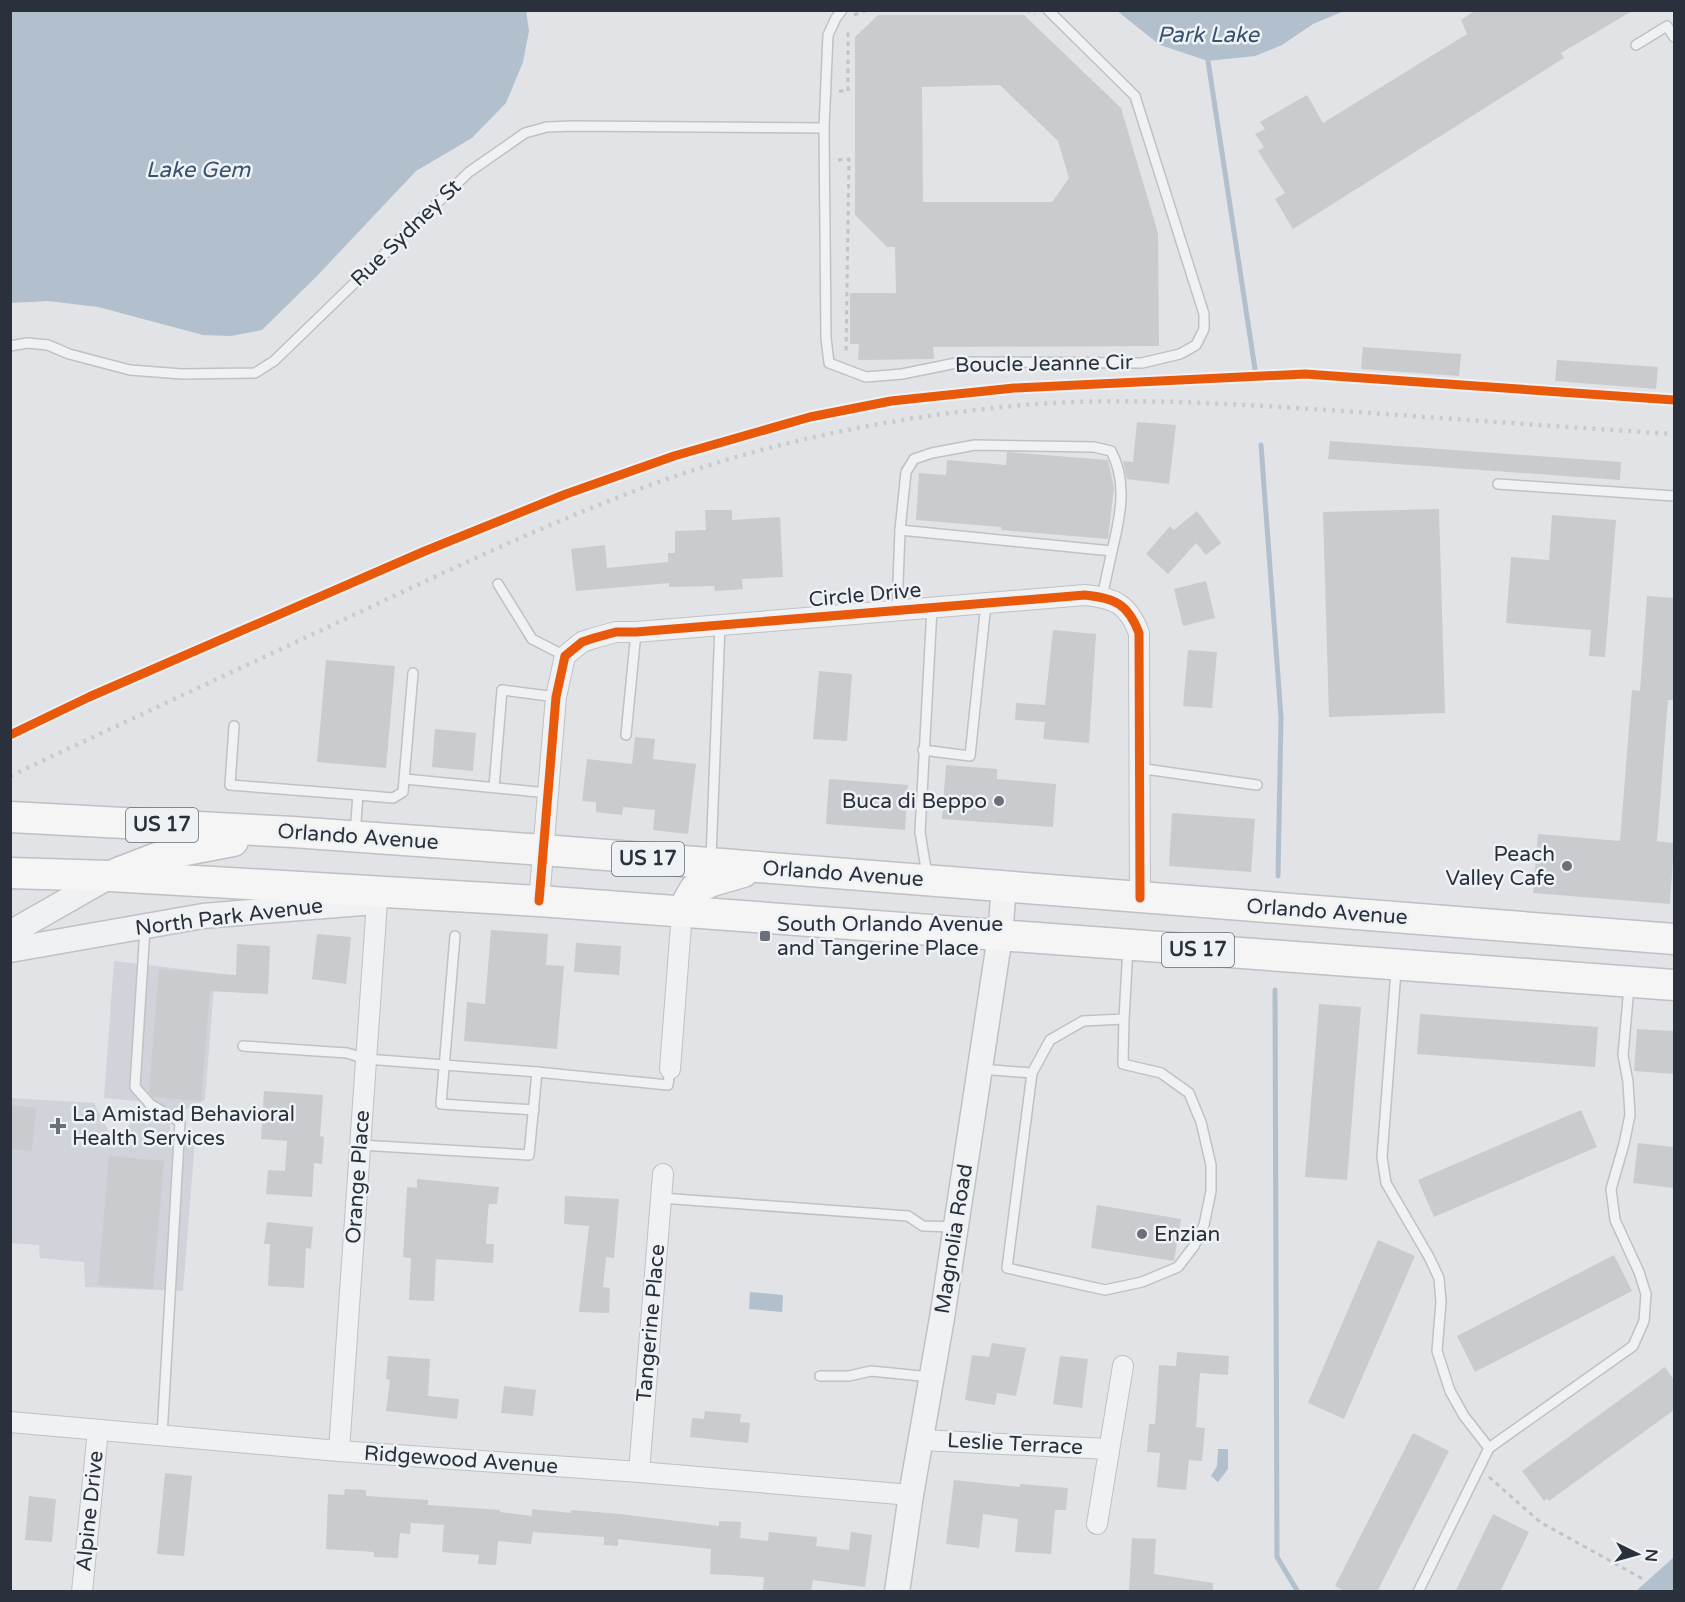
<svg xmlns="http://www.w3.org/2000/svg" width="1685" height="1602" font-family="'Varela Round',sans-serif">
	<style>
		.built { fill: #d0d3d9 }
		.water { fill: #b2c0ce }
		.lines { fill: none; stroke-linecap: round; stroke-linejoin: round }
		.stream { stroke: #b2c0ce; stroke-width: 5 }
		.building { fill: #c9cbce; fill-rule: evenodd }
		.service-casing { stroke: #c0c1c4; stroke-width: 12 }
		.minor-casing { stroke: #c0c1c4; stroke-width: 22 }
		.tertiary-casing { stroke: #c0c1c4; stroke-width: 27 }
		.primary-casing { stroke: #bec0c3; stroke-width: 33 }
		.path { stroke: #c1c4c6; stroke-width: 3; stroke-dasharray: 4.5 4.5; stroke-linecap: butt }
		.service { stroke: #f0f1f3; stroke-width: 9 }
		.minor { stroke: #f0f1f3; stroke-width: 20 }
		.tertiary { stroke: #f0f1f3; stroke-width: 24 }
		.primary { stroke: #f5f5f6; stroke-width: 30 }
		.rail { stroke: #cacbcd; stroke-width: 4.5; stroke-dasharray: 3 6; stroke-linecap: butt }
		.cycleway-casing { stroke: #eff2f5; stroke-width: 13 }
		.cycleway { stroke: #e8590c; stroke-width: 9 }
		.poi-dot { fill: #6a6f78; stroke: #eff2f5; stroke-width: 2 }
		.labels { text-anchor: middle; dominant-baseline: central; stroke-width: 5; stroke-linejoin: round; paint-order: stroke }
		.shield { fill: #eff2f5; stroke: #656b74; stroke-width: 1.5 }
		.shield-label { font-size: 20px; font-weight: bold; fill: #2a313d }
		.street-label { font-size: 21px; fill: #2a313d; stroke: #eff2f5 }
		.poi-label { font-size: 21px; fill: #2a313d; stroke: #eff2f5; text-anchor: start }
		.water-label { font-size: 22px; font-style: italic; fill: #38516d; stroke: #eff2f5 }
	</style>
	<rect width="100%" height="100%" fill="#e1e3e6"/>
	<!-- built -->
	<polygon class="built" points="114,961 215,973 205,1100 170,1117 170,1139 195,1140 183,1291 85,1287 84,1262 40,1258 39,1245 11,1243 10,1098 94,1103 114,1142 150,1102 104,1098"/>
	<!-- water -->
	<g class="water">
		<polygon points="11,10 526,10 529,31 523,62 506,103 472,138 416,171 317,276 262,330 231,336 203,335 98,307 48,301 11,303"/>
		<polygon points="1117,11 1344,11 1313,24 1282,45 1255,56 1208,61 1160,45"/>
		<polygon points="750,1292 783,1295 782,1312 749,1309"/>
		<polygon points="1218,1449 1228,1449 1228,1469 1218,1482 1211,1476 1217,1466"/>
		<polygon points="1674,1557 1674,1591 1636,1591"/>
	</g>
	<g class="lines">
		<!-- stream -->
		<g class="stream">
			<polyline points="1208,61 1255,369"/>
			<polyline points="1261,445 1281,717 1278,876"/>
			<polyline points="1275,990 1277,1557 1298,1592"/>
		</g>
	</g>
	<!-- building -->
	<g class="building">
		<polygon points="1476,10 1634,10 1561,53 1564,58 1293,229 1275,199 1285,193 1258,151 1264,147 1255,134 1265,129 1260,122 1307,95 1323,123 1467,34 1461,20"/>
		<path d="M878,15H1024L1121,108L1158,233L1159,346L933,347L934,359L858,360L859,344H850V293H896L895,247H887L855,215V37ZM1000,85L1058,141L1069,178L1052,202H923L922,87Z"/>
		<polygon points="1363,347 1461,354 1459,376 1361,369"/>
		<polygon points="1557,360 1658,367 1656,389 1555,381"/>
		<polygon points="1137,422 1176,425 1169,484 1127,479 1123,461 1133,462"/>
		<polygon points="1330,441 1621,462 1620,480 1328,459"/>
		<polygon points="1007,452 1108,460 1114,488 1108,539 1001,530 1001,527 916,520 919,473 946,475 947,460 1006,465"/>
		<polygon points="1439,509 1445,713 1329,717 1323,512"/>
		<polygon points="705,510 732,510 732,520 780,517 783,577 742,579 743,589 715,591 714,586 669,587 669,583 576,591 571,549 605,545 607,568 668,562 668,553 675,553 675,531 706,530"/>
		<polygon points="1197,511 1221,543 1206,555 1196,543 1168,574 1146,554 1170,526 1174,530"/>
		<polygon points="1552,515 1616,520 1605,657 1589,656 1591,630 1506,623 1511,557 1549,560"/>
		<polygon points="1206,581 1215,618 1183,626 1174,589"/>
		<polygon points="1647,596 1674,598 1674,700 1668,700 1657,841 1674,843 1670,904 1533,893 1538,834 1620,841 1632,690 1640,691"/>
		<polygon points="1053,630 1096,634 1089,743 1043,739 1045,722 1015,720 1016,703 1045,705"/>
		<polygon points="1188,650 1217,652 1212,708 1183,706"/>
		<polygon points="326,660 395,666 386,768 317,762"/>
		<polygon points="819,671 852,674 847,741 813,739"/>
		<polygon points="435,729 476,733 473,771 432,767"/>
		<polygon points="635,737 655,739 653,759 696,764 688,834 653,830 655,810 623,807 622,815 596,812 596,802 582,801 587,759 632,764"/>
		<polygon points="946,765 997,769 997,779 1056,784 1053,827 942,819"/>
		<polygon points="829,779 908,785 905,830 826,824"/>
		<polygon points="1172,813 1255,819 1251,872 1169,866"/>
		<polygon points="491,930 548,934 546,965 564,966 557,1049 464,1041 467,1002 485,1004"/>
		<polygon points="317,934 351,937 346,984 312,979"/>
		<polygon points="576,943 621,946 619,975 574,972"/>
		<polygon points="237,944 270,946 268,994 210,991 201,1101 152,1097 149,1092 159,969 236,975"/>
		<polygon points="1319,1004 1361,1007 1347,1180 1305,1177"/>
		<polygon points="1420,1014 1598,1027 1595,1067 1417,1054"/>
		<polygon points="1637,1029 1674,1031 1674,1074 1634,1071"/>
		<polygon points="264,1091 323,1095 320,1136 324,1137 322,1164 314,1163 312,1197 266,1194 268,1170 285,1171 287,1141 261,1139"/>
		<polygon points="10,1105 36,1108 32,1151 10,1149"/>
		<polygon points="1581,1110 1597,1147 1434,1217 1418,1180"/>
		<polygon points="1638,1143 1674,1147 1674,1188 1633,1183"/>
		<polygon points="109,1156 164,1161 153,1289 98,1285"/>
		<polygon points="417,1179 499,1187 497,1204 489,1204 488,1211 486,1244 494,1244 493,1263 436,1259 434,1301 409,1300 411,1258 403,1257 407,1187 417,1188"/>
		<polygon points="565,1196 619,1199 614,1258 606,1257 603,1287 610,1288 609,1313 579,1312 589,1226 564,1224"/>
		<polygon points="1097,1205 1181,1219 1174,1261 1091,1248"/>
		<polygon points="267,1222 313,1227 311,1249 306,1248 304,1288 268,1286 270,1244 264,1244"/>
		<polygon points="1378,1240 1415,1256 1344,1419 1308,1403"/>
		<polygon points="1614,1255 1632,1291 1475,1372 1457,1336"/>
		<polygon points="992,1343 1026,1348 1016,1396 997,1393 995,1405 965,1400 972,1355 989,1357"/>
		<polygon points="1177,1352 1229,1356 1228,1375 1200,1373 1196,1427 1205,1428 1202,1461 1189,1460 1186,1490 1157,1487 1160,1453 1147,1452 1149,1424 1155,1424 1159,1365 1176,1366"/>
		<polygon points="388,1356 430,1359 428,1396 459,1399 457,1419 386,1411 390,1380 386,1379"/>
		<polygon points="1060,1356 1088,1359 1082,1408 1053,1404"/>
		<polygon points="1665,1367 1674,1380 1674,1410 1549,1501 1547,1498 1544,1501 1522,1471"/>
		<polygon points="504,1386 536,1390 533,1416 501,1413"/>
		<polygon points="705,1411 741,1414 740,1422 750,1423 748,1443 690,1437 692,1418 704,1419"/>
		<polygon points="1413,1433 1449,1451 1377,1592 1346,1592 1335,1586"/>
		<polygon points="165,1473 192,1476 184,1556 157,1554"/>
		<polygon points="954,1480 1020,1487 1020,1484 1068,1488 1066,1510 1055,1510 1051,1554 1015,1552 1018,1519 983,1514 979,1548 946,1544"/>
		<polygon points="345,1489 366,1490 366,1496 428,1500 428,1505 500,1510 500,1512 532,1516 532,1509 571,1513 571,1510 620,1514 719,1526 719,1521 741,1522 740,1538 768,1541 769,1532 817,1537 816,1546 849,1550 851,1532 872,1535 865,1587 813,1580 811,1592 763,1592 764,1577 710,1574 711,1549 618,1539 618,1546 604,1545 604,1537 533,1532 531,1544 498,1541 496,1565 478,1564 479,1555 442,1552 444,1525 411,1523 410,1534 400,1533 398,1558 374,1557 374,1552 326,1549 328,1494 344,1495"/>
		<polygon points="29,1496 56,1499 52,1542 25,1540"/>
		<polygon points="1493,1514 1529,1532 1500,1592 1455,1592"/>
		<polygon points="1132,1538 1156,1539 1154,1574 1213,1583 1213,1592 1129,1592"/>
	</g>
	<g class="lines">
		<!-- service casing -->
		<g class="service-casing">
			<g id="service">
				<polyline points="842,10 836,18 828,35 824,128 826,338 829,363 866,377 902,374 961,362 1142,363 1180,354 1196,345 1204,329 1204,314 1135,96 1048,10"/>
				<polyline points="1636,45 1667,26 1674,37"/>
				<polyline points="10,346 27,343 48,345 69,354 130,370 182,374 255,373 274,361 469,172 525,133 547,127 573,126 824,128"/>
				<polyline points="1498,484 1674,496"/>
				<path d="M900,530L906,472L914,459L932,453L975,445L1094,447L1111,451C1128,482 1120,518 1112,551"/>
				<polyline points="498,584 532,639 565,656"/>
				<polyline points="897,611 900,530 1112,551 1102,597"/>
				<polyline points="234,726 230,785 358,795 355,834"/>
				<polyline points="626,735 636,632"/>
				<polyline points="923,750 970,756 986,603"/>
				<polyline points="1138,768 1257,785"/>
				<polyline points="405,779 548,793"/>
				<polyline points="494,787 502,690 556,697"/>
				<polyline points="358,795 393,798 403,792 413,673"/>
				<polyline points="711,858 720,625"/>
				<polyline points="927,875 920,832 932,608"/>
				<polyline points="145,928 135,1087 150,1104 180,1122 162,1436"/>
				<polyline points="455,936 441,1104 534,1110"/>
				<polyline points="1396,970 1382,1157 1386,1183 1429,1257 1439,1278 1441,1302 1437,1351 1450,1391 1464,1416 1489,1448"/>
				<polyline points="1124,1019 1123,1064 1161,1073 1189,1093 1201,1122 1211,1165 1211,1191 1204,1225 1194,1246 1178,1267 1142,1282 1105,1290 1007,1268 1032,1073 1050,1040 1083,1021 1124,1019 1128,947"/>
				<polyline points="243,1046 347,1053 366,1059 537,1072 668,1085 670,1069"/>
				<polyline points="980,1069 1032,1073"/>
				<polyline points="360,1145 529,1155 537,1072"/>
				<polyline points="661,1198 908,1216 923,1226 955,1227"/>
				<polyline points="820,1376 849,1376 871,1371 931,1377"/>
				<polyline points="1418,1592 1489,1448 1633,1346 1644,1321 1646,1294 1639,1272 1615,1220 1611,1189 1624,1144 1630,1115 1628,1082 1623,1055 1629,987"/>
			</g>
		</g>
		<!-- minor casing -->
		<g class="minor-casing">
			<g id="minor">
				<path d="M539,901L556,697L565,656L582,642L594,638L616,632H636L1085,595C1115,598 1128,604 1139,633L1140,898"/>
				<polyline points="670,1069 682,912"/>
				<polyline points="10,1422 339,1451 639,1472 911,1495"/>
				<polyline points="921,1440 1109,1449"/>
				<polyline points="339,1451 377,902"/>
				<polyline points="639,1472 663,1174"/>
				<polyline points="1097,1524 1123,1366"/>
				<polyline points="82,1592 98,1430"/>
			</g>
		</g>
		<!-- tertiary casing -->
		<g class="tertiary-casing">
			<g id="tertiary">
				<polyline points="10,933 110,876"/>
				<polyline points="10,950 203,916 374,902"/>
				<polyline points="897,1592 911,1495 942,1318 1000,936 1004,886"/>
			</g>
		</g>
		<!-- primary casing -->
		<g class="primary-casing">
			<g id="primary">
				<polyline points="10,817 293,832 543,850 1674,939"/>
				<polyline points="10,873 110,876 539,901 1674,985"/>
				<polyline points="118,873 170,853 233,841"/>
				<polyline points="682,912 695,889 712,881 743,872"/>
			</g>
		</g>
		<!-- path -->
		<g class="path">
			<polyline points="1026,10 1035,14"/>
			<polyline points="854,15 865,11 875,10"/>
			<polyline points="839,91 848,91 848,28"/>
			<polyline points="838,160 849,159 846,354"/>
			<polyline points="1489,1477 1540,1522 1643,1579"/>
		</g>
		<!-- service -->
		<use href="#service" class="service"/>
		<!-- minor -->
		<use href="#minor" class="minor"/>
		<!-- tertiary -->
		<use href="#tertiary" class="tertiary"/>
		<!-- primary -->
		<use href="#primary" class="primary"/>
		<!-- rail -->
		<path class="rail" d="M10,776C121,724 232,672 343,620C432,578 522,535 614,499C738,449 870,420 1003,407C1116,395 1231,404 1343,411C1454,419 1564,427 1674,434"/>
		<!-- cycleway casing -->
		<g class="cycleway-casing">
			<g id="cycleway">
				<polyline points="10,735 89,697 425,551 566,494 674,456 810,417 891,401 1014,388 1305,374 1674,400"/>
				<path d="M539,901L556,697L565,656L582,642L594,638L616,632H636L1085,595C1115,598 1128,604 1139,633L1140,898"/>
			</g>
		</g>
		<!-- cycleway -->
		<use href="#cycleway" class="cycleway"/>
	</g>
	<!-- markers -->
	<g class="poi-dot">
		<circle cx="999" cy="801" r="6"/>
		<circle cx="1567" cy="866" r="6"/>
		<rect x="759" y="930" width="12" height="12" rx="3"/>
		<path d="M55 1117h6v6h6v6h-6v6h-6v-6h-6v-6h6z"/>
		<circle cx="1142" cy="1234" r="6"/>
	</g>
	<g class="labels">
		<!-- shield labels -->
		<g class="shield">
			<rect x="126" y="808" width="72" height="34" rx="4.5"/>
			<rect x="612" y="842" width="72" height="34" rx="4.5"/>
			<rect x="1162" y="933" width="72" height="34" rx="4.5"/>
		</g>
		<g class="shield-label">
			<text x="162" y="825">US 17</text>
			<text x="648" y="859">US 17</text>
			<text x="1198" y="950">US 17</text>
		</g>
		<!-- street labels -->
		<g class="street-label">
			<text transform="translate(406 233) rotate(-44)">Rue Sydney St</text>
			<text transform="translate(1044 364) rotate(-1)">Boucle Jeanne Cir</text>
			<text transform="translate(865 595) rotate(-5)">Circle Drive</text>
			<text transform="translate(358 837) rotate(4)">Orlando Avenue</text>
			<text transform="translate(843 874) rotate(4)">Orlando Avenue</text>
			<text transform="translate(1327 912) rotate(4)">Orlando Avenue</text>
			<text transform="translate(229 917) rotate(-7)">North Park Avenue</text>
			<text transform="translate(358 1177) rotate(-86)">Orange Place</text>
			<text transform="translate(954 1239) rotate(-81)">Magnolia Road</text>
			<text transform="translate(651 1323) rotate(-85)">Tangerine Place</text>
			<text transform="translate(1015 1444) rotate(3)">Leslie Terrace</text>
			<text transform="translate(461 1460) rotate(4)">Ridgewood Avenue</text>
			<text transform="translate(90 1511) rotate(-84)">Alpine Drive</text>
		</g>
		<!-- poi labels -->
		<g class="poi-label">
			<text x="987" y="801" text-anchor="end">Buca di Beppo</text>
			<text x="1555" y="854" text-anchor="end">Peach<tspan x="1555" dy="24">Valley Cafe</tspan></text>
			<text x="777" y="924">South Orlando Avenue<tspan x="777" dy="24">and Tangerine Place</tspan></text>
			<text x="72" y="1114">La Amistad Behavioral<tspan x="72" dy="24">Health Services</tspan></text>
			<text x="1154" y="1234">Enzian</text>
		</g>
		<!-- water labels -->
		<g class="water-label">
			<text x="1208" y="35">Park Lake</text>
			<text x="198" y="170">Lake Gem</text>
		</g>
	</g>
	<!-- border -->
	<rect width="1685" height="1602" fill="none" stroke="#2a313d" stroke-width="24"/>
	<!-- north arrow -->
	<g transform="translate(1637 1554) rotate(95)" stroke="#eff2f5" stroke-width="4.5" paint-order="stroke">
	<path d="M0-4.5L10 22L0 15L-10 22Z" fill="#2a313d"/>
	<text y="-9" font-size="16" font-weight="bold" text-anchor="middle" fill="#2a313d">N</text>
	</g>
</svg>
